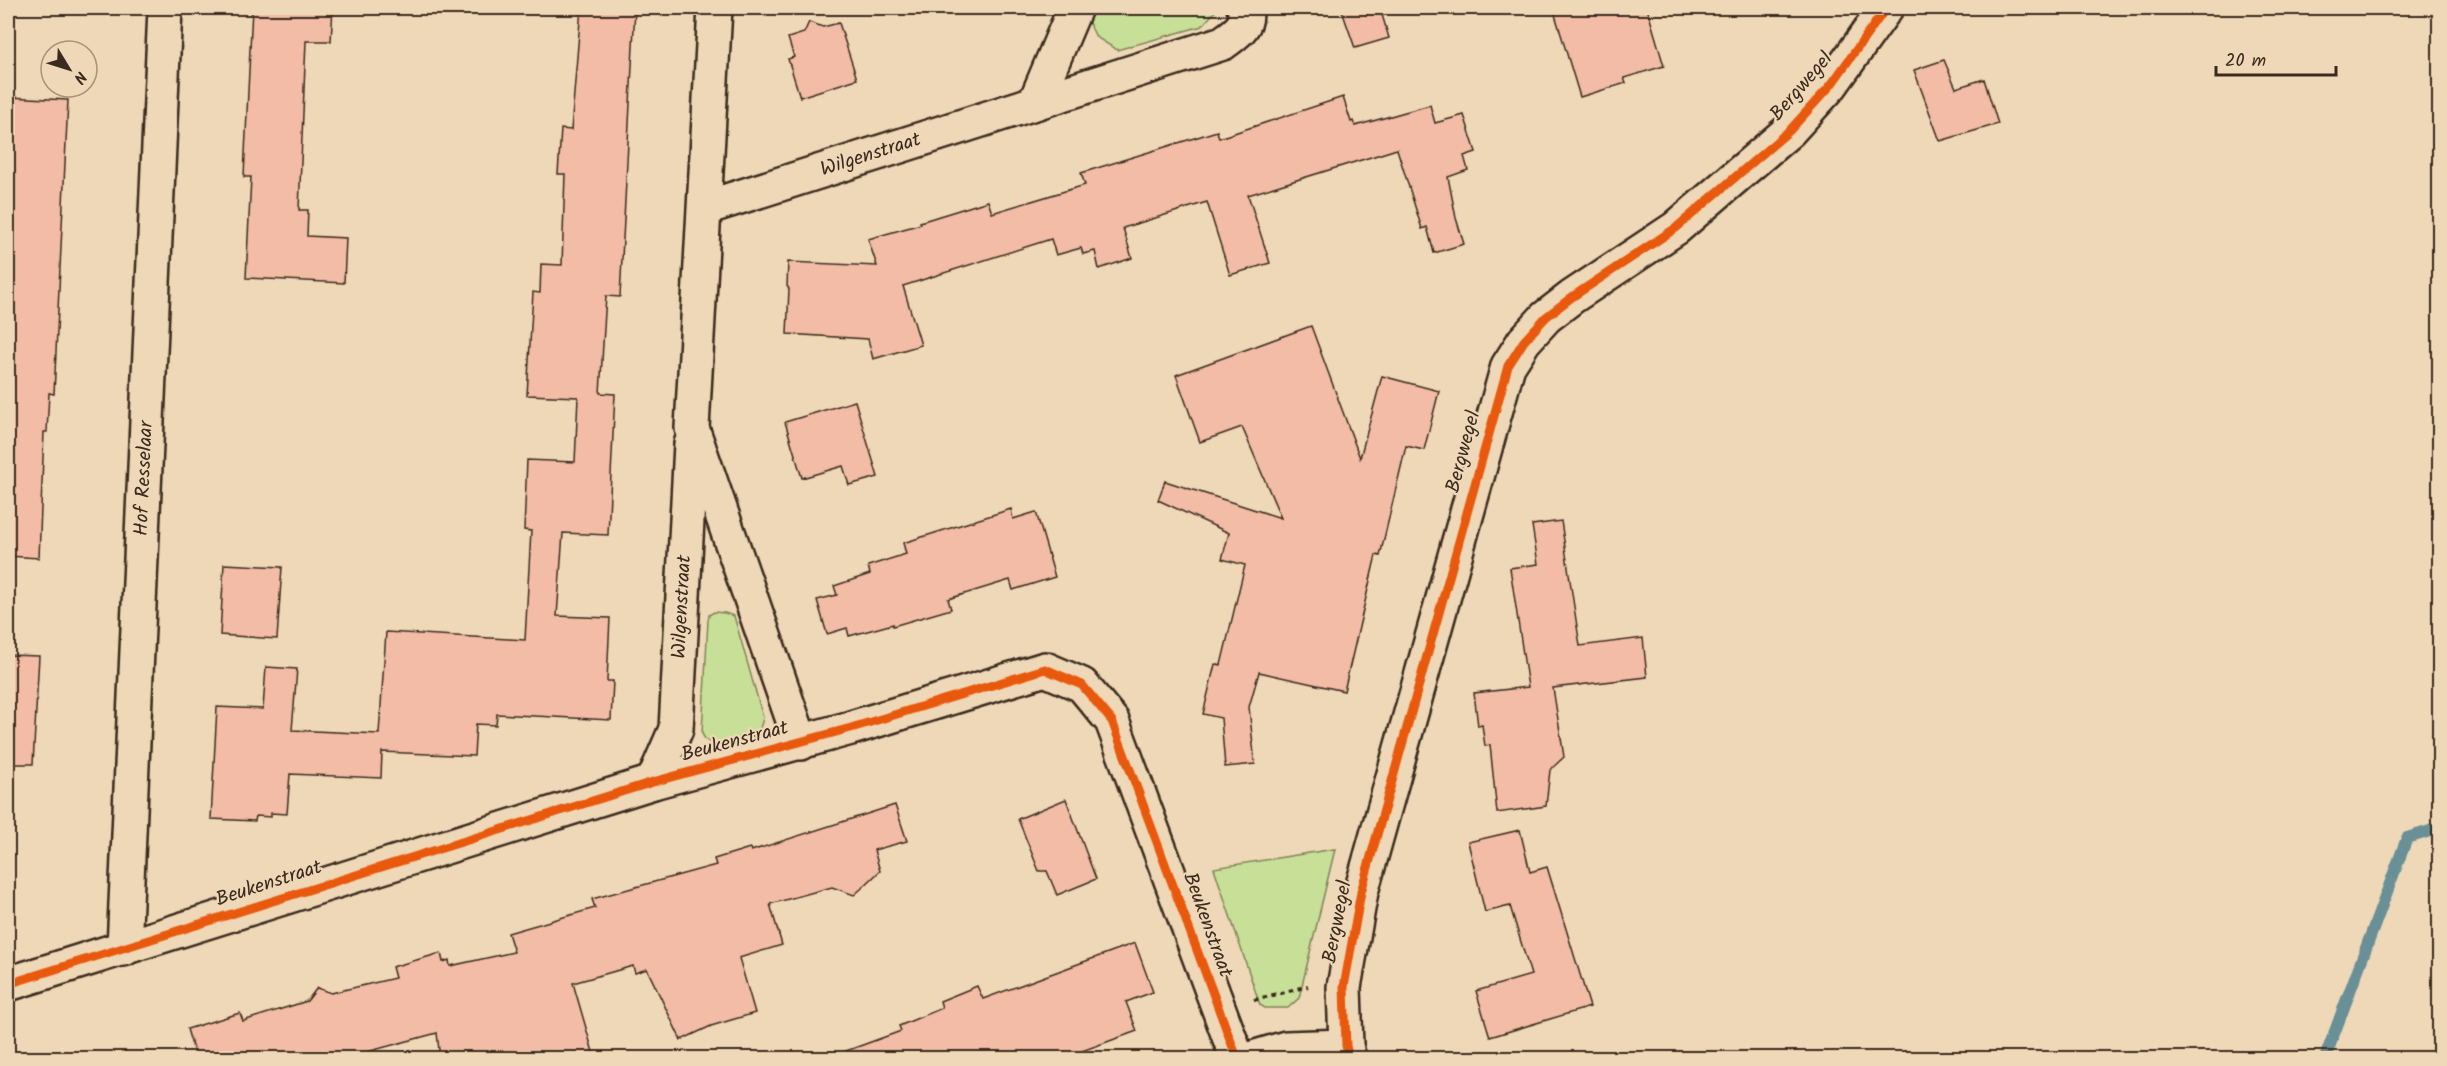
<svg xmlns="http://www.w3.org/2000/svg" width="2447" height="1066" font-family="Kalam,sans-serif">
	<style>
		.green { fill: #c7df96; stroke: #81845a; stroke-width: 1.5 }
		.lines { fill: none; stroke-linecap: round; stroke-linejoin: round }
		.stream { stroke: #698f97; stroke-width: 12 }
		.building { fill: #f2bca6; stroke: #3b2a1e; stroke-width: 1.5 }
		.minor-casing { stroke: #3b2a1e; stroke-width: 38 }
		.path { stroke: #3b2a1e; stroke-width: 4; stroke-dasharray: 4.5 4.5; stroke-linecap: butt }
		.minor { stroke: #efd8b7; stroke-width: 33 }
		.cycleway-casing { stroke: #efd8b7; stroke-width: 13 }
		.cycleway { stroke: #e8590c; stroke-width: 9 }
		.labels { text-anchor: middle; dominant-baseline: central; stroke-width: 4.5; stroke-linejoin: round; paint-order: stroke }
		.street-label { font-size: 20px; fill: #3b2a1e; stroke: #efd8b7 }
	</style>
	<rect width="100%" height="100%" fill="#efd8b7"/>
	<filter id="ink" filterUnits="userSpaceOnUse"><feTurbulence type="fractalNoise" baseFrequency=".0167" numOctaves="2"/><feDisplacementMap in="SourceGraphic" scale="12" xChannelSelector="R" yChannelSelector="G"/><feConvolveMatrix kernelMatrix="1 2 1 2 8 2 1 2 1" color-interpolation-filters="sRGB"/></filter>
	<g filter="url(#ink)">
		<!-- green -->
		<g class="green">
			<polygon points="1089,8 1218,8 1202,26 1117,50 1096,37 1085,15"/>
			<path d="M714,612L725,613L734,616L763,717C762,723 760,730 756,734C744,746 708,753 702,733L708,620L709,615Z"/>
			<polygon points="1335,849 1299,998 1288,1008 1265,1008 1260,1005 1214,868"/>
		</g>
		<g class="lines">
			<!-- stream -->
			<polyline class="stream" points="2325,1058 2407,838 2440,828"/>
		</g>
		<!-- building -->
		<g class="building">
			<polygon points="252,8 333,8 331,41 306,41 299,210 308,210 307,236 346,238 344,283 246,278 251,177 244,177 245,154"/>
			<polygon points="581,8 635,8 620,297 606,296 600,393 615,394 608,535 563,533 557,616 610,618 607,681 613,681 611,720 497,714 496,725 476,724 474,756 382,752 381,778 290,774 287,814 271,813 271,817 256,816 255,821 211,819 217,707 263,709 266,667 297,669 292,730 379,734 386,632 525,640 531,531 524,530 527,460 575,462 578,397 527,395 533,292 540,293 541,264 562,265 565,174 558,174 561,129 571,130"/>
			<polygon points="1341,8 1380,8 1389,38 1355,48"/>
			<polygon points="1553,8 1647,8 1664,66 1624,78 1626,83 1580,97"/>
			<polygon points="809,22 823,27 839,23 857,79 800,97 788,59 794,57 788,38 804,33"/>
			<polygon points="1944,60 1956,88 1984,79 1998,124 1940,141 1914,70"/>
			<polygon points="8,97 68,100 54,394 49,393 47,432 44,432 39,558 8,556 8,288 10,288 13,169 8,169"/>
			<polygon points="1343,97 1351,122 1353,121 1355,126 1430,105 1435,123 1464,115 1476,152 1464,156 1468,170 1448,177 1456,218 1464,244 1434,253 1427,227 1422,229 1397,149 1248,195 1270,263 1230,275 1207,202 1123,228 1132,258 1099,269 1095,251 1083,254 1081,248 1056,255 1051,239 903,286 921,345 873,359 868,339 787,334 789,289 787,286 788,262 877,266 868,239 921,224 920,222 988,201 992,213 1085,185 1081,173 1217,131 1219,138"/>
			<polygon points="1311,326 1360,458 1382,376 1439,391 1424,450 1406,446 1380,556 1376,555 1344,691 1259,672 1249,707 1255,764 1225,767 1221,718 1203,714 1215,664 1221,665 1245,565 1222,559 1229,533 1158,500 1165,481 1281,518 1242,427 1200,442 1176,375"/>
			<polygon points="855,401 878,477 849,485 843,466 802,478 785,422"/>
			<polygon points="1011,509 1013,519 1036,512 1055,577 1013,590 1010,580 948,599 951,609 893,626 893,624 849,636 847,628 827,634 817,600 837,595 834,586 870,574 868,566 906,554 903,543"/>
			<polygon points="1561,521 1580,646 1643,638 1647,677 1553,688 1564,757 1550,770 1546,806 1497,813 1490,745 1485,746 1482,725 1478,726 1474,693 1528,687 1510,568 1538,564 1532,525"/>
			<polygon points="224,564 282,567 277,639 220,635"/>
			<polygon points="8,655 39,656 33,764 8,764"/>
			<polygon points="1066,799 1096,879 1057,895 1047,871 1039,871 1018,819"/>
			<polygon points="895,805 907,841 874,850 880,871 861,889 854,895 832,887 770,904 782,945 739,958 755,1013 711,1026 681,1040 647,969 635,973 633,966 573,983 595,1059 440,1059 437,1033 363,1053 365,1059 196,1059 187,1029 240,1013 243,1021 307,1001 317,988 331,993 395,978 392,967 441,953 443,962 449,960 450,966 514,952 508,933 595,908 592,899 716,865 714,859 750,848 751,851"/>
			<polygon points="1520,830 1530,872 1547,867 1590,1007 1490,1037 1476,991 1531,975 1510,906 1485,912 1468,842"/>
			<polygon points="1135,943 1153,992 1126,1002 1137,1031 1060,1059 836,1059 835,1055 901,1031 899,1026 942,1008 940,1001 977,986 983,999"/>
		</g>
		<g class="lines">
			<!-- minor casing -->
			<g class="minor-casing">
				<g id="minor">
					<polyline points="715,8 692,428 801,743"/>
					<polyline points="1035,103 1075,8"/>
					<path id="s1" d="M705,208L1223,43C1235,34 1251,25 1244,8"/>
					<path id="s2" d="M653,782L676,729L691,444"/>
					<path id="s3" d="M124,949L165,8"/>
					<polyline points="8,984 653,782 851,728 1045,669 1082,685 1112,721 1237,1058"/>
					<polyline points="1253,1058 1286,1048 1346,1046"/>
					<polyline points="1349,1058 1346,1046 1344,987 1361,892 1508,366 1524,341 1546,317 1572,297 1676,228 1790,130 1831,85 1886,8"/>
				</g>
			</g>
			<!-- path -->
			<polyline class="path" points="1254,1000 1308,986"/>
			<!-- minor -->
			<use href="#minor" class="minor"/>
			<!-- cycleway casing -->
			<g class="cycleway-casing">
				<g id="cycleway">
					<polyline points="8,984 653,782 851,728 1045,669 1082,685 1112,721 1237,1058"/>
					<polyline points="1349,1058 1346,1046 1344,987 1361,892 1508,366 1524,341 1546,317 1572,297 1676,228 1790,130 1831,85 1886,8"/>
				</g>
			</g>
			<!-- cycleway -->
			<use href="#cycleway" class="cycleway"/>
		</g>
	</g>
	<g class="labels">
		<!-- street labels -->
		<g class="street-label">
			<text transform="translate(1802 87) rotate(-49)">Bergwegel</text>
			<text stroke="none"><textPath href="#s1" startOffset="174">Wilgenstraat</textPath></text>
			<text transform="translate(1464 452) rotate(-75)">Bergwegel</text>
			<text stroke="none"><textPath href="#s3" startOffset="471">Hof Resselaar</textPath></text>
			<text stroke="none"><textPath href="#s2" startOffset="180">Wilgenstraat</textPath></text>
			<text transform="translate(735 742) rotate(-15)">Beukenstraat</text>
			<text transform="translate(269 884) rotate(-18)">Beukenstraat</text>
			<text transform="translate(1338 922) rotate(-79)">Bergwegel</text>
			<text transform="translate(1207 925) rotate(70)">Beukenstraat</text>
		</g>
	</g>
	<!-- margin -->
	<rect width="2447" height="1066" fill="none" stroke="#efd8b7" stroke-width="30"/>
	<rect x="15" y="15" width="2417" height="1036" fill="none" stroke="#3b2a1e" stroke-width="2" filter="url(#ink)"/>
	<!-- north arrow -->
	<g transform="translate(69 69) rotate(128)"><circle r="28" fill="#efd8b7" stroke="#a7927a" stroke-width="1.5"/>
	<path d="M0-4.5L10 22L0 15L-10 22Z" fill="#3b2a1e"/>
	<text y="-9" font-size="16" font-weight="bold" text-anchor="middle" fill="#3b2a1e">N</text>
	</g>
	<!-- scale -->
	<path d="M2216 66v9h120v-9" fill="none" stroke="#3b2a1e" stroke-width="3"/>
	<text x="2225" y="66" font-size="18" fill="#3b2a1e" stroke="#efd8b7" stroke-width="4.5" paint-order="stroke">20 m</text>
</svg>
